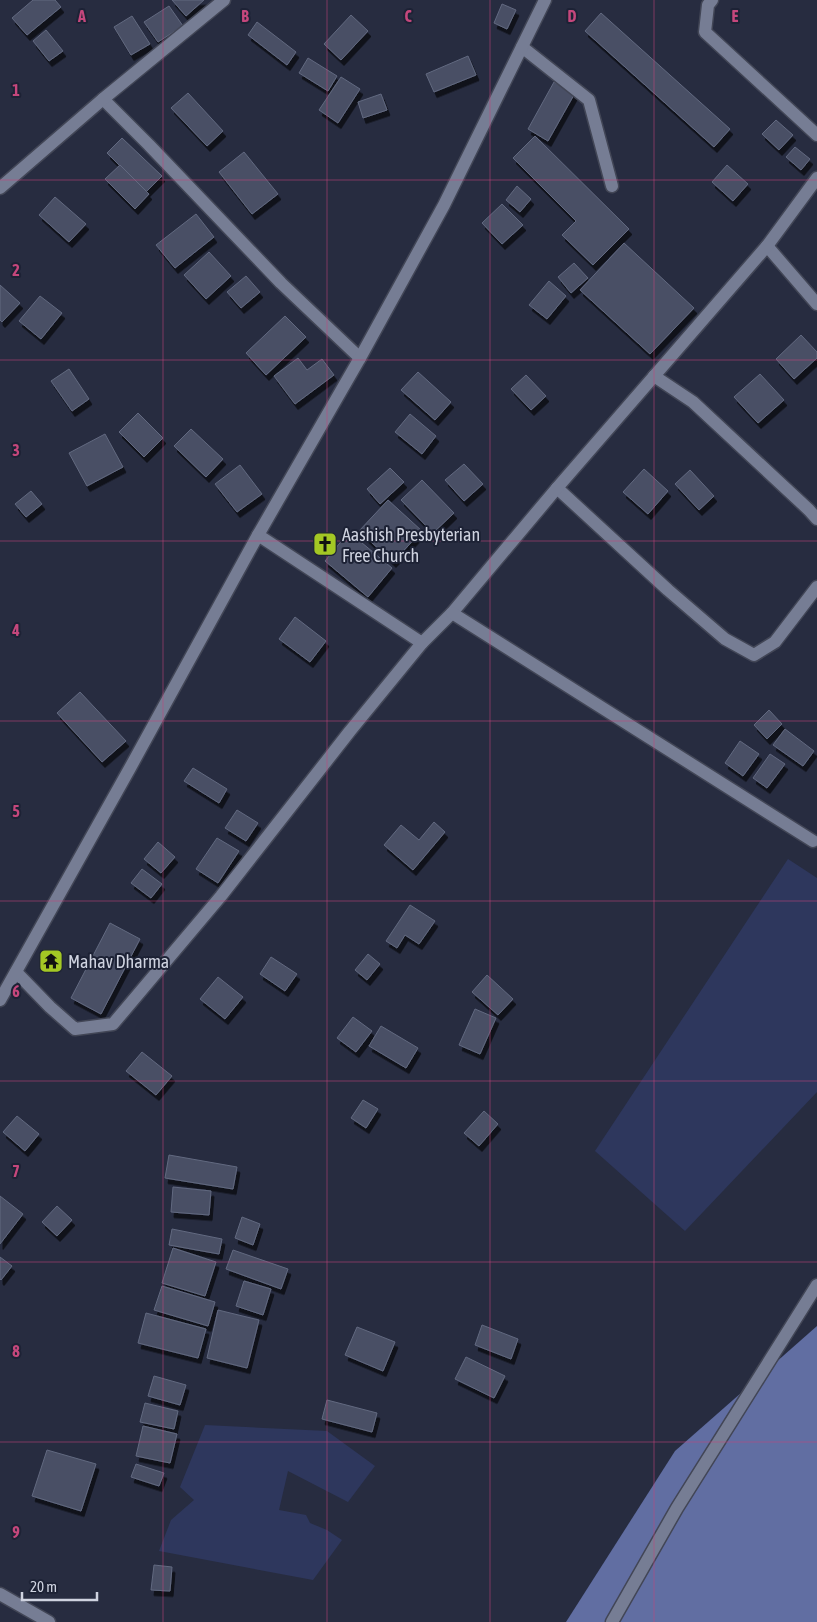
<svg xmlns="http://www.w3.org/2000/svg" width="817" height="1622" font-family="'Asap Condensed',sans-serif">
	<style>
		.green { fill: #2e375d }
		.water { fill: #616ea2 }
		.building { fill: #495065; stroke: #626980; filter: url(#shadow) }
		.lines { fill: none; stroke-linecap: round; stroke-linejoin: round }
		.minor-casing { stroke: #424656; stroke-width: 15 }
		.minor { stroke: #767d94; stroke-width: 12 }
		.grid { fill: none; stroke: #c5477c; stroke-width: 1; stroke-opacity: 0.55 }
		.labels { text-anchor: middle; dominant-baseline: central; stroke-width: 4; stroke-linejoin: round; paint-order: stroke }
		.poi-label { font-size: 18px; fill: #cfd3e0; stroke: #1d2235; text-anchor: start }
		.grid-label { font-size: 16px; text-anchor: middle; font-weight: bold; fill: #c5477c; stroke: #1d2235; stroke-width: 4; stroke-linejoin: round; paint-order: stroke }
	</style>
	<defs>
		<filter id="shadow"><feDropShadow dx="3" dy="5.5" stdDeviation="0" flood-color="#0009"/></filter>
	</defs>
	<rect width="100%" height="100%" fill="#272c40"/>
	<!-- green -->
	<g class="green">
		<polygon points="788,859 817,878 817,1092 685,1231 595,1151"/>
		<polygon points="205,1425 327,1431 375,1466 348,1502 288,1471 279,1510 306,1515 310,1523 327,1530 342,1540 313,1580 159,1551 171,1520 194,1500 180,1487"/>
	</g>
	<!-- water -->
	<polygon class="water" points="817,1326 817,1622 566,1622 675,1451"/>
	<!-- building -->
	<g class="building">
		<polygon points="33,0 55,0 61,7 27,35 12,18"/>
		<polygon points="172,0 204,0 186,16"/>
		<polygon points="502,4 516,10 507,29 494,23"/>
		<polygon points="169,6 183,26 158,42 144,22"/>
		<polygon points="601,13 730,129 714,147 585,31"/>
		<polygon points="351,15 368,31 341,60 324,44"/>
		<polygon points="132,16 150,44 131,55 114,27"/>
		<polygon points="257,22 296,52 287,65 248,35"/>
		<polygon points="46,30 63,51 49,61 33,41"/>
		<polygon points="468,56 476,75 434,92 426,74"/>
		<polygon points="308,58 337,76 328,91 299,73"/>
		<polygon points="341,77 360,89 338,123 319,110"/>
		<polygon points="554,82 575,93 548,141 528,129"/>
		<polygon points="188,93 223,131 207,146 171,108"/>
		<polygon points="381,94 387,110 363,118 358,102"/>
		<polygon points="776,120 793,135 779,150 762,134"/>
		<polygon points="535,136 629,229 593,265 562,235 576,221 513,158"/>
		<polygon points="122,138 162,176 146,192 107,153"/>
		<polygon points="795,147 810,159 801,170 786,157"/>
		<polygon points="244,152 278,194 252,214 219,172"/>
		<polygon points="120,165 149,194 135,209 105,179"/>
		<polygon points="727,165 748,184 733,201 712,182"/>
		<polygon points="517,186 531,199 520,212 506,200"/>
		<polygon points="55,197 86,224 69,242 39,215"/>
		<polygon points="502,204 523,225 502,244 482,223"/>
		<polygon points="196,214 214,237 175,268 156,245"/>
		<polygon points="624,243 694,308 650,354 580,290"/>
		<polygon points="209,252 231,276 206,299 184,275"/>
		<polygon points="574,263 588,278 571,293 558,277"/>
		<polygon points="246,276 260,292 241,308 227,292"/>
		<polygon points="549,281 566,296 547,319 529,305"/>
		<polygon points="0,285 20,303 2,322 0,320"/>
		<polygon points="40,296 62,313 41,339 19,321"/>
		<polygon points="285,316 306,337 266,375 246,353"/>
		<polygon points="801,335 817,352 817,358 794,379 776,359"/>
		<polygon points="298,358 307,370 322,359 334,375 295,404 274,376"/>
		<polygon points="69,369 89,399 72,411 51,381"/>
		<polygon points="418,372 451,402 435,420 401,390"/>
		<polygon points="760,374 784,400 758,423 734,397"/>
		<polygon points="526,375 546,396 531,410 511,389"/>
		<polygon points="138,413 163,438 144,457 119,432"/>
		<polygon points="410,414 436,436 422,454 395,432"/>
		<polygon points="191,429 223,459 206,477 174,446"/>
		<polygon points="105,434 123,467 87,486 69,453"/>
		<polygon points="464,464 483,484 464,501 445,480"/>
		<polygon points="240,465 262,494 237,512 215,484"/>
		<polygon points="390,468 404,482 380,504 367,489"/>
		<polygon points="644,469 668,491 648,514 623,492"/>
		<polygon points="690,470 714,496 699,510 675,484"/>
		<polygon points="422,480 454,513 433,533 401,500"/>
		<polygon points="31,491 42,504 26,517 15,504"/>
		<polygon points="388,500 422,531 393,562 359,531"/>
		<polygon points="349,532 392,568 368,597 325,561"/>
		<polygon points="295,617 326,641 310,662 279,639"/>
		<polygon points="80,692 126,741 102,762 57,713"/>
		<polygon points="769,710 782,724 767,739 754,725"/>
		<polygon points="785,729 814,751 803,766 773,745"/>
		<polygon points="740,741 759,754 743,776 725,763"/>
		<polygon points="770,754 785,764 767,788 753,778"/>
		<polygon points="193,768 227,789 219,803 184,781"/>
		<polygon points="237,810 258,823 246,841 225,828"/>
		<polygon points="434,822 445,832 413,870 384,845 401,825 419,840"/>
		<polygon points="217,838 239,851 218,883 196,869"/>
		<polygon points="158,842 175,857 161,873 144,859"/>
		<polygon points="142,869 162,884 151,898 131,883"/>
		<polygon points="410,905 435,921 419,944 405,935 397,948 386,941"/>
		<polygon points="110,923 140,939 101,1014 71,998"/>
		<polygon points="368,954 380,964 367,980 355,970"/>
		<polygon points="271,957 297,974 285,991 260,974"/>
		<polygon points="487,975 513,999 498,1015 472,992"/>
		<polygon points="218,977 243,997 225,1019 200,999"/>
		<polygon points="475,1009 496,1018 480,1054 459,1045"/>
		<polygon points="353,1017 372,1031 356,1052 337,1038"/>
		<polygon points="381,1026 418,1048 406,1068 369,1046"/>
		<polygon points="142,1052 172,1076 156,1095 126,1071"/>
		<polygon points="363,1100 378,1109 366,1128 351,1118"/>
		<polygon points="484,1111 498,1124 479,1146 464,1133"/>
		<polygon points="17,1116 39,1134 25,1151 3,1132"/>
		<polygon points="169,1155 237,1167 233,1189 165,1178"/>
		<polygon points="173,1187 211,1191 209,1215 171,1212"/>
		<polygon points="0,1196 23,1214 0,1244"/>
		<polygon points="57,1206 72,1220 57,1236 42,1222"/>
		<polygon points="242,1217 260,1224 253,1245 235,1238"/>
		<polygon points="172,1229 222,1239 219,1254 169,1245"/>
		<polygon points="173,1248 216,1262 205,1296 162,1283"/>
		<polygon points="233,1250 288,1269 281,1289 226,1269"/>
		<polygon points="0,1257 12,1266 1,1280 0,1279"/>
		<polygon points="244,1281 271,1289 263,1315 236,1306"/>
		<polygon points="162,1286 215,1302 208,1326 154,1310"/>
		<polygon points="218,1310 259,1320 247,1368 207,1358"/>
		<polygon points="146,1313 206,1329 198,1358 138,1343"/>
		<polygon points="482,1325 518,1339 511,1359 475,1345"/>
		<polygon points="357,1327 395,1342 383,1371 345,1355"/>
		<polygon points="466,1357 505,1376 494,1398 455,1379"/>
		<polygon points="154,1376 186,1385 180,1405 148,1396"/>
		<polygon points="327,1400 377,1413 372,1432 322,1419"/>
		<polygon points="145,1403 178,1411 174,1429 140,1422"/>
		<polygon points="143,1426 177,1434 170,1463 136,1456"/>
		<polygon points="47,1450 96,1464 81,1511 32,1496"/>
		<polygon points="136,1464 164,1473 159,1486 131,1477"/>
		<polygon points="154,1565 172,1567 170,1591 151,1590"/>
	</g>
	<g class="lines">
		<!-- minor casing -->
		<g class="minor-casing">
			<g id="minor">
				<polyline points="712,0 708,5 705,32 817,135"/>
				<polyline points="522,47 589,100 612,186"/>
				<polyline points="103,99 149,145 281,283 360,358"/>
				<polyline points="0,188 103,99 224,0"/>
				<polyline points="767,246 817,304"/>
				<polyline points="654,376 693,402 809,510 817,519"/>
				<polyline points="557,488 668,590 725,639 754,655 775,642 817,587"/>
				<polyline points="258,535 422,643 452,613 557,488 767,246 817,178"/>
				<polyline points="452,613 813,841"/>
				<polyline points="16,972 50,1007 75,1029 113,1024 221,896 350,731 422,643"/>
				<polyline points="0,1000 130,768 258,535 360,358 444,205 545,0"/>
				<polyline points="0,1594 49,1622"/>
				<polyline points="612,1622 677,1508 817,1285"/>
			</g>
		</g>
		<!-- minor -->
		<use href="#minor" class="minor"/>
	</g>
	<!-- grid -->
	<path class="grid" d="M163,0V1622M327,0V1622M490,0V1622M654,0V1622M0,180H817M0,360H817M0,541H817M0,721H817M0,901H817M0,1081H817M0,1262H817M0,1442H817"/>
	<!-- icons -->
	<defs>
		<g id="church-square" transform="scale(1.25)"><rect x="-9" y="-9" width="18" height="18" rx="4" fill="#a4c824" stroke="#1d2235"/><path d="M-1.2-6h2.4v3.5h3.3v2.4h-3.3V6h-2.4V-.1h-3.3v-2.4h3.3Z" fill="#111"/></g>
		<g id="temple-square" transform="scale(1.25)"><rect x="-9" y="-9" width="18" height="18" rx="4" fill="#a4c824" stroke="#1d2235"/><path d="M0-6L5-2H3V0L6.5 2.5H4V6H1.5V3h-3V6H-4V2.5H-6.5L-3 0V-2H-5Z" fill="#111"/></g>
	</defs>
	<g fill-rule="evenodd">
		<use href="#church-square" x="325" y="544"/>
		<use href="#temple-square" x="51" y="961"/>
	</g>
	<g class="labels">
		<!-- poi labels -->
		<g class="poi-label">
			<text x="342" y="534">Aashish Presbyterian<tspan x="342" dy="21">Free Church</tspan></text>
			<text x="68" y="961">Mahav Dharma</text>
		</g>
	</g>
	<g class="grid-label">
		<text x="82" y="22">A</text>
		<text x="245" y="22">B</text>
		<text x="408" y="22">C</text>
		<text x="572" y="22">D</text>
		<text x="735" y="22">E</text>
		<text x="16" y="96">1</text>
		<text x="16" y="276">2</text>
		<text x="16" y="456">3</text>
		<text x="16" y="636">4</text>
		<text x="16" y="817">5</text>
		<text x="16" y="997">6</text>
		<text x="16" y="1177">7</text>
		<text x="16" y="1357">8</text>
		<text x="16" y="1538">9</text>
	</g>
	<!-- scale -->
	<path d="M22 1592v8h75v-8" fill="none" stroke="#cfd3e0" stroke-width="2.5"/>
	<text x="30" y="1592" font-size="15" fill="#cfd3e0" stroke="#1d2235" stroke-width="4" paint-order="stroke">20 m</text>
</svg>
